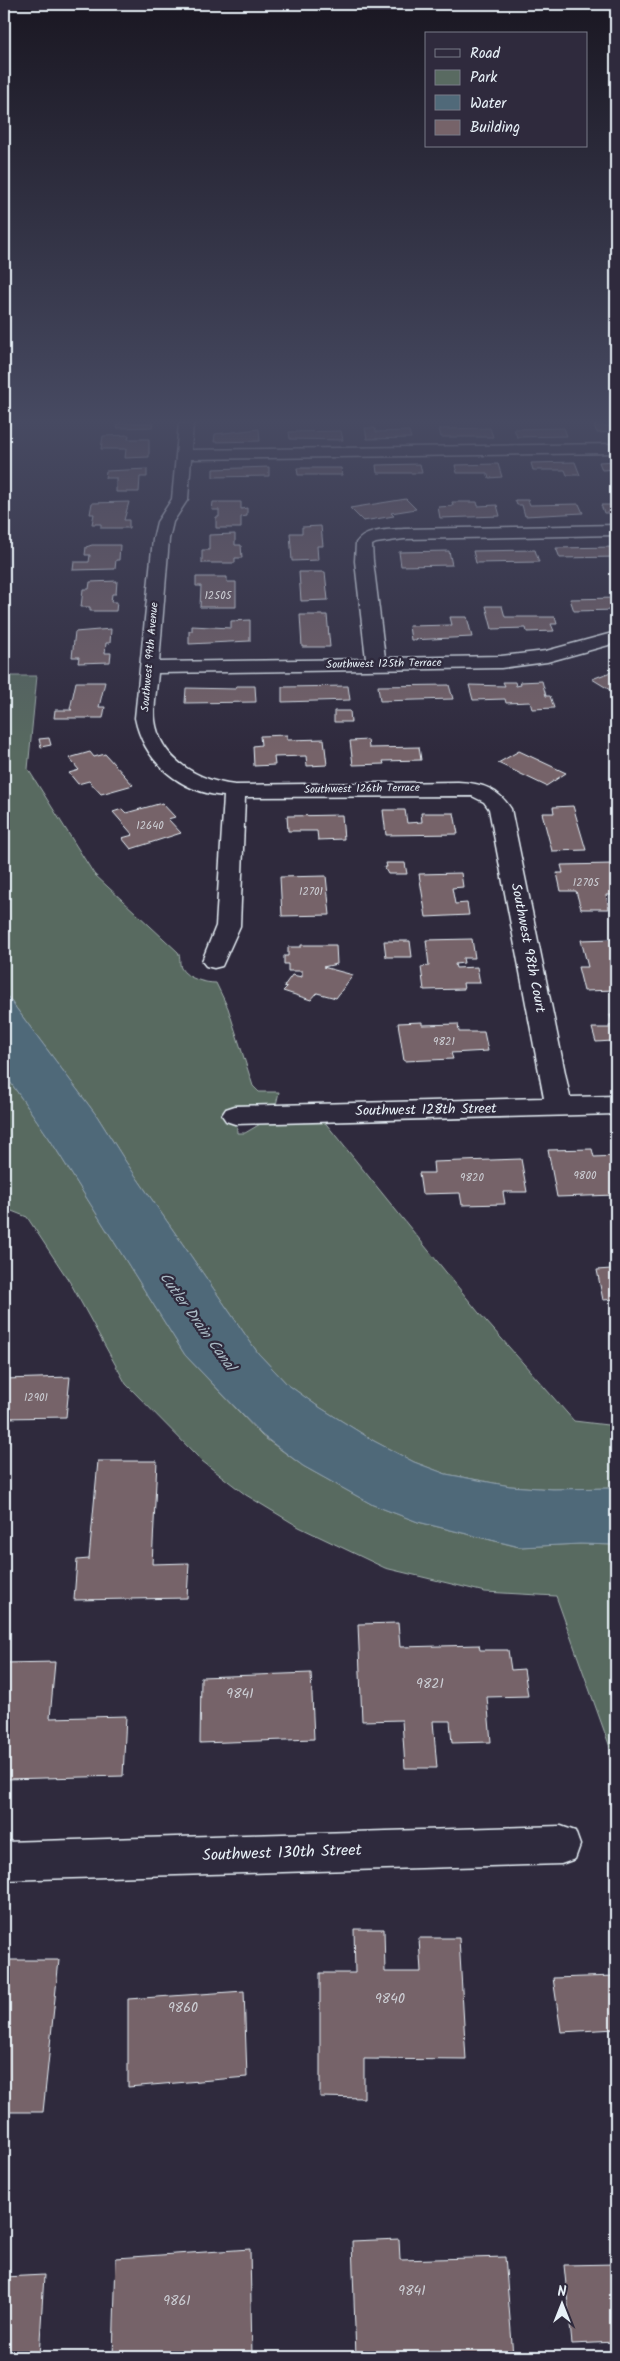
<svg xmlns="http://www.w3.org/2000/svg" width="620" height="2361" font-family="Kalam,sans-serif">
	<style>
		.green { fill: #596a61; stroke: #a0aeac }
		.water { fill: #506979; stroke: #8d9fac }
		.building { fill: #766369; stroke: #e8f1f8 }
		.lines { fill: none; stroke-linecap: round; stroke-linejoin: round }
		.minor-casing { stroke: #e8f1f8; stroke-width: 3 }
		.minor { fill: #2f2a3d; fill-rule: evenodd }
		.labels { text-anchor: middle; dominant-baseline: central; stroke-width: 4.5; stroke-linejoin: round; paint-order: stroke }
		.number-label { font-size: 11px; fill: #ccced4 }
		.far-street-label { font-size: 11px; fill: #e8f1f8; stroke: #2f2a3d }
		.street-label { font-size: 14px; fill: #e8f1f8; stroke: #2f2a3d }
		.near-number-label { font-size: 14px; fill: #ccced4 }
		.water-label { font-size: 15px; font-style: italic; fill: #abbbc5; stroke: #2f2a3d }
		.near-street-label { font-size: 16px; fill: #e8f1f8; stroke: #2f2a3d }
	</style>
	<rect width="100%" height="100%" fill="#2f2a3d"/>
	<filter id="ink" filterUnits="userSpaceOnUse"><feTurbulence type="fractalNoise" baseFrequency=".02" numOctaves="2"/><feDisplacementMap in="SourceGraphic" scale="10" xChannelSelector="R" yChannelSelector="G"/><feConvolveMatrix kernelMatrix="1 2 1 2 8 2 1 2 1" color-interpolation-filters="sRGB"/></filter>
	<g filter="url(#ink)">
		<!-- green -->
		<g class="green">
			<path d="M4,676H37L28,769L94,874L178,952C181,958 179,963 181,968C187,979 206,983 216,983L228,1008L253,1086L259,1092H279L276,1105H236L237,1133H245L262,1123L323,1120L479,1313L574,1421L616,1426V1488L553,1489L510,1486L446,1474L414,1462L374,1441L316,1405L287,1384L258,1353L126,1162L97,1116L4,992Z"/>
			<polygon points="4,1073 49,1138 185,1355 262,1436 303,1466 373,1505 418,1522 519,1547 580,1544 616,1545 616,1764 556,1596 485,1592 385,1568 299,1527 246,1495 202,1461 126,1384 71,1284 27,1217 4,1208"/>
		</g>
		<!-- water -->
		<polygon class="water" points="4,992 97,1116 126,1162 258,1353 287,1384 316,1405 374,1441 414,1462 446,1474 510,1486 553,1489 616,1488 616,1545 580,1544 520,1547 418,1522 373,1505 303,1466 262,1435 185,1355 49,1138 4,1073"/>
		<!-- building -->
		<g class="building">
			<polygon points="118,423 153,423 152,427 117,428"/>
			<polygon points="594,426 616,426 616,435 615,432 597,433"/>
			<polygon points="365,428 375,428 376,432 409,431 411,438 367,439"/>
			<polygon points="490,428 493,437 441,437 439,429"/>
			<polygon points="564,428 567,436 517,437 514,429"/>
			<polygon points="259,429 260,441 214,442 215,434"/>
			<polygon points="341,431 343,440 290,439 289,432"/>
			<polygon points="129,435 128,439 149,439 149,457 125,458 126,449 101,449 103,436"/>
			<polygon points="616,461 616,469 602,470 599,462"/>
			<polygon points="575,462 580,475 567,475 565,470 533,470 531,463"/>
			<polygon points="420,464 422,473 377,473 376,465"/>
			<polygon points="498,464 502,477 489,478 487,473 457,473 455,465"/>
			<polygon points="269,467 269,476 213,477 213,469"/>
			<polygon points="297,468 341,468 342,475 298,475"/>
			<polygon points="147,469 147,477 140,477 139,492 116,492 116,478 105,478 106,471"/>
			<polygon points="406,499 416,509 391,513 394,516 363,521 350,508"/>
			<polygon points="515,500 528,500 530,505 579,504 583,513 525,516 522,505 517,505"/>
			<polygon points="129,502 124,520 129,520 129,528 101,528 101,524 92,524 94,514 90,514 92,503"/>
			<polygon points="213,502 241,502 241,509 247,508 247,516 241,517 241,528 216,528 216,517 219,517 219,510 212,510"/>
			<polygon points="452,502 477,502 478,506 497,505 500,516 440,518 438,507 453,506"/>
			<polygon points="601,505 616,505 616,513 604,513"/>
			<polygon points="321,526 323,546 317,546 318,560 292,561 290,533 302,533 302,527"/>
			<polygon points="235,534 235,545 241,545 242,558 235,558 235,563 202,563 202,550 209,550 209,535"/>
			<polygon points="92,545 120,545 119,560 116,560 115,569 73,570 74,562 89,562 90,555 85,555 86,547"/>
			<polygon points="616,547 616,557 560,558 556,548"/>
			<polygon points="535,550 539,562 476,563 473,551"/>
			<polygon points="449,551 452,565 401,566 399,552"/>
			<polygon points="299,572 325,572 328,600 301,601"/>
			<polygon points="196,577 227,577 227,582 236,582 236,607 200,607 201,586 196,586"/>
			<polygon points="117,581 116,594 112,594 111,602 117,602 116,611 90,611 90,607 81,607 83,589 89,589 90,582"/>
			<polygon points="616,598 616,610 574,611 570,599"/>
			<polygon points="486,606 502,606 505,617 555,617 557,624 551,624 554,631 527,632 526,628 492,629"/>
			<polygon points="300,615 327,615 330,647 302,647"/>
			<polygon points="450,617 467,617 472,637 411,640 409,626 452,625"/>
			<polygon points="250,620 250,641 189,644 189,631 192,631 192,626 231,628 231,621"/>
			<polygon points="111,629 110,643 106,643 105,653 111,653 110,662 78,663 79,657 72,657 75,632"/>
			<polygon points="616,670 615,693 592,679"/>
			<polygon points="542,681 546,696 550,696 554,708 532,709 530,702 506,703 505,699 473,700 469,685 505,686 503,682 515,682 516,686 521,685 520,682"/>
			<polygon points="76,682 105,682 99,707 105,707 103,718 54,718 55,710 72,710 70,709"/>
			<polygon points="449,685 453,699 380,701 378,686"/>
			<polygon points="236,686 255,686 256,702 185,703 186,688 236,689"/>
			<polygon points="348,686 350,700 282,702 282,687"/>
			<polygon points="334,711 350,711 351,722 334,722"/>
			<polygon points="287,735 287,740 324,739 327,765 307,766 306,756 274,757 275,765 254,766 253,746 261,745 260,736"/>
			<polygon points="49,738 51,745 41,747 39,739"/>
			<polygon points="368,740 369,748 419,747 421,760 383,761 384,764 353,765 350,741"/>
			<polygon points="519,751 566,773 546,786 498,763"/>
			<polygon points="90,752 94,757 105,754 133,785 101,794 89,781 78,784 69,773 79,770 69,758"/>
			<polygon points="162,803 175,817 168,819 181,833 131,849 122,838 133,835 113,812 122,809 126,813"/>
			<polygon points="573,806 586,850 552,851 542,813 554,813 553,807"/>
			<polygon points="383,810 405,810 407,823 422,822 421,813 454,813 458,834 386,835"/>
			<polygon points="342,815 344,839 318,840 317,831 288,831 287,816"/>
			<polygon points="386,863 405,863 407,874 388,874 384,867 387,867"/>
			<polygon points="613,864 616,875 612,876 616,895 606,895 609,909 581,909 576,891 561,891 557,873 563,873 561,865"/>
			<polygon points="461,873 463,887 452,888 455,904 467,903 469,915 426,917 419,874"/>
			<polygon points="326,876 330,915 282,916 280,877"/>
			<polygon points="472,939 475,958 463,958 464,963 455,964 456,968 477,967 480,983 463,983 464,989 424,990 421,967 429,966 426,940"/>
			<polygon points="613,939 615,946 611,946 616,955 616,990 584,991 578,967 588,967 581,940"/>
			<polygon points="384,941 410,941 412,957 386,957"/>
			<polygon points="301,945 336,945 337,964 323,967 353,975 336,998 317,993 311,1000 283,991 287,987 284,986 292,975 302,977 302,971 288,971 288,964 284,964 284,956 288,956 288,947 301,947"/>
			<polygon points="610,1015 616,1015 616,1051 613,1041 596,1042 592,1028 610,1028 609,1026 613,1025"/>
			<polygon points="422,1022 422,1025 458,1024 459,1032 484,1032 488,1051 451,1053 453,1059 404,1061 398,1023"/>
			<polygon points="592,1149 594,1157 616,1156 616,1195 557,1197 548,1150"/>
			<polygon points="521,1159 527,1192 503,1192 505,1204 462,1205 460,1193 422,1194 419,1173 434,1173 433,1162"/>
			<polygon points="616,1264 616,1299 603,1300 597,1270 611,1269 610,1265"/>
			<polygon points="70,1377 66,1417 4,1418 4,1379"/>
			<polygon points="98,1461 157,1461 152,1564 189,1563 187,1598 74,1600 77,1560 89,1559"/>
			<polygon points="398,1623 400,1647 479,1645 480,1650 508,1650 511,1670 524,1669 528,1696 487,1697 491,1742 452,1743 450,1721 433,1721 437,1768 405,1768 402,1720 362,1721 358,1624"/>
			<polygon points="55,1662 50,1718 126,1716 123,1776 4,1779 4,1663"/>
			<polygon points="311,1673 314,1739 200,1743 201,1677"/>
			<polygon points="354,1929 384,1929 385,1972 421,1972 419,1938 459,1938 466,2060 364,2059 364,2098 320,2097 320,1973 355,1973"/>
			<polygon points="4,1960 59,1960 43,2112 4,2112"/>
			<polygon points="616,1976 616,2029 561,2032 553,1978"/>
			<polygon points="244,1991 247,2077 128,2087 128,1999"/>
			<polygon points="399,2239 400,2260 505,2257 513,2356 356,2357 352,2241"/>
			<polygon points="250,2249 252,2357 113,2357 116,2258"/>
			<polygon points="616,2264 616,2342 572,2344 564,2265"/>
			<polygon points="44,2275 39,2357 4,2357 4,2277"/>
		</g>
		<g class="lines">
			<!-- minor casing -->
			<g class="minor-casing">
				<g id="minor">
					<path d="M179,423H193L191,450L616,444V453L191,459L188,499L173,522L169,539L159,662L366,659L355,561L356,543C365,529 389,530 404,529L616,525V535L404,539L376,543L372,545L373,561L385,658L501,656L546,651L616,632V643L547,662L501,668L158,673C157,688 153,705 155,720C160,760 199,781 235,785L458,782C481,783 498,788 511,809L570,1097L616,1096V1114L235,1124L226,1121L222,1115L226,1109L235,1106L544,1098L489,809L484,802L472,796L245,797L240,926L222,966L214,968L206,966L202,961L216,926L224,796C180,792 144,762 135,718L153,539L157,522L172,499Z"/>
					<polygon points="561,1826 575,1831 580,1845 575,1859 561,1864 4,1880 4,1842"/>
				</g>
			</g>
			<!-- minor -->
			<use href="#minor" class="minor"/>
		</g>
	</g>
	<!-- sky -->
	<linearGradient id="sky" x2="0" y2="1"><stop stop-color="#1a1722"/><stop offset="0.56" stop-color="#474a62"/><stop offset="1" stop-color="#474a62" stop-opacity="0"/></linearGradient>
	<rect width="620" height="753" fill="url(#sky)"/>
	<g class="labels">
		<!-- number labels -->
		<g class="number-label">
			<text x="218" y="596">12505</text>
			<text x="150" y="826">12640</text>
			<text x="586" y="883">12705</text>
			<text x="311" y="892">12701</text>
			<text x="444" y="1042">9821</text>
			<text x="585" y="1176">9800</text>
			<text x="472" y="1178">9820</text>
			<text x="36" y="1398">12901</text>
		</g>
		<!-- far-street labels -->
		<g class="far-street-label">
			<text transform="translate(150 657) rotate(-85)">Southwest 99th Avenue</text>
			<text transform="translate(384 664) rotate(-1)">Southwest 125th Terrace</text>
			<text transform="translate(362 789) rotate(-1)">Southwest 126th Terrace</text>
		</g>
		<!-- street labels -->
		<g class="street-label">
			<text transform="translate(528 948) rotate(79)">Southwest 98th Court</text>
			<text transform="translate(426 1110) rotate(-1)">Southwest 128th Street</text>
		</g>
		<!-- near-number labels -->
		<g class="near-number-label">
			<text x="430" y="1684">9821</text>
			<text x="240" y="1694">9841</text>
			<text x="390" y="1999">9840</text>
			<text x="183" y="2008">9860</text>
			<text x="412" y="2291">9841</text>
			<text x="177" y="2301">9861</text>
		</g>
		<!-- water labels -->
		<g class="water-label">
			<text transform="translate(197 1322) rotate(54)">Cutler Drain Canal</text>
		</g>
		<!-- near-street labels -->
		<g class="near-street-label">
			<text transform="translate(282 1853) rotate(-2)">Southwest 130th Street</text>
		</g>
	</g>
	<!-- margin -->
	<rect width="620" height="2361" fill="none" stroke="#2f2a3d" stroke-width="20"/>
	<rect x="10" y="10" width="600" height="2341" fill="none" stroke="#e8f1f8" stroke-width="2" filter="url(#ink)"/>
	<!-- legend -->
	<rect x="425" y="32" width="162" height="115" fill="#2f2a3d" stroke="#797a88"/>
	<rect x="435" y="49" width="25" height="8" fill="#2f2a3d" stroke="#797a88"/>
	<text x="470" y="58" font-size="15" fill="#e8f1f8">Road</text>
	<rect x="435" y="70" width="25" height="15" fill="#596a61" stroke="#797a88"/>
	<text x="470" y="82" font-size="15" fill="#e8f1f8">Park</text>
	<rect x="435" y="95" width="25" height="15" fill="#506979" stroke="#797a88"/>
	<text x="470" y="108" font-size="15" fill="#e8f1f8">Water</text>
	<rect x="435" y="120" width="25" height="15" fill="#766369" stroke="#797a88"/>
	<text x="470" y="132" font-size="15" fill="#e8f1f8">Building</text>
	<!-- north arrow -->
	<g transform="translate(562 2304)" stroke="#2f2a3d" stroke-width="4" paint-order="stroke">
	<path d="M0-4L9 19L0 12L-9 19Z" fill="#e8f1f8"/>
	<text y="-8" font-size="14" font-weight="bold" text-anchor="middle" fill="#e8f1f8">N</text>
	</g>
</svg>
